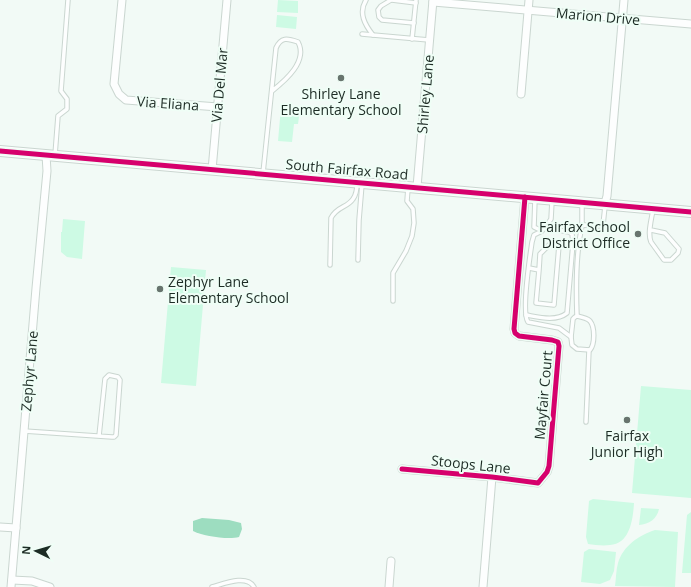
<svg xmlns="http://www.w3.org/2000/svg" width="691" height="587" font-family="'Open Sans',sans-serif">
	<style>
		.green { fill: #cdfae4 }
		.water { fill: #9dddc0 }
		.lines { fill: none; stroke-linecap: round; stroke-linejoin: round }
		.lane-casing { stroke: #cad6d0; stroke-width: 5.5 }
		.street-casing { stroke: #cad6d0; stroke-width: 9 }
		.secondary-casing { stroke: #cad6d0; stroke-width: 12 }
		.lane { stroke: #fdfefe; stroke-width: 3.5 }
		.street { stroke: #fdfefe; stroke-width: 7 }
		.secondary { stroke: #fdfefe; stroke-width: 10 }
		.cycleway-casing { stroke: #effef6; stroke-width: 8 }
		.cycleway { stroke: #d6006c; stroke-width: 5 }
		.poi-dot { fill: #68746e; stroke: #effef6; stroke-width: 1.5 }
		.labels { text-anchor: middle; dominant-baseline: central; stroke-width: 4; stroke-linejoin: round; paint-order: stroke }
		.street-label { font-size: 14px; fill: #1d2c25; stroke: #effef6 }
		.poi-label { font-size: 14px; fill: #1d2c25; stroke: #effef6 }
	</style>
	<rect width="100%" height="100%" fill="#f2faf6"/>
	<!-- green -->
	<g class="green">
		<polygon points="278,0 298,1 298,13 277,12"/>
		<polygon points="277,15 297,17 296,29 276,27"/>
		<polygon points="281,107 300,109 298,124 294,124 292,142 278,141"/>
		<polygon points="63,219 85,221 82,259 67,257 61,252 61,232 62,232"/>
		<polygon points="171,267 206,270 196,386 161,383"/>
		<polygon points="641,386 691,390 691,498 632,493"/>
		<path d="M593,499L634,503C633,519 630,544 610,545C603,546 595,545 588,544L586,537L589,501Z"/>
		<path d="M641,508L659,509C657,519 649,524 639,525Z"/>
		<polygon points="691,512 691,573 682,573 687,515"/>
		<path d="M655,530L678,532L675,587L615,586C616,579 616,570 618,563C623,546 639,535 655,530Z"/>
		<polygon points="589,549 616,552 614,571 610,580 600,584 581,582 584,552"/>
	</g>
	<!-- water -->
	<path class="water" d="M202,518L229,520L241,523L242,529L239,537C228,540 203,536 193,531V521Z"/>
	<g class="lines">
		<!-- lane casing -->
		<g class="lane-casing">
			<g id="lane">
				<path d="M366,0C358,13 365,25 373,35L429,40"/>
				<polyline points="391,0 381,6 378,10 379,17 382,20 414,23"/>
				<polyline points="392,0 416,3"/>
				<polyline points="362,34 373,35"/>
				<polyline points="412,39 416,0"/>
				<polyline points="55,155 58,116 67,109 67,99 61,91 68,0"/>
				<path d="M263,173L276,48C281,37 287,38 298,42C308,61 286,80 272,91"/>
				<path d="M535,199L534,227L542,231L534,235L532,242C530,256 521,312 528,322L559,328L571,337"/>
				<polyline points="582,204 582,226"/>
				<polyline points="544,229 551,219 552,201"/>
				<path d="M651,230L665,233L679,249L678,253L671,260H664L651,242C647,233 652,218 653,209"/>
				<polyline points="358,260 359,220 362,184"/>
				<path d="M330,265L331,218C337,206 347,208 353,199C356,195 357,189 357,183"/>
				<polyline points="529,268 539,270 536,303 554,305 559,245 550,244 540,254 539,270"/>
				<polyline points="393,301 393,273 406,251 412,236 414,223 413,209 407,201 408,188"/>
				<path d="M526,315C538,317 556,322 567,313L573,243L572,234L569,232L545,228"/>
				<path d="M577,316C576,290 576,251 582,226L584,225L598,226L603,225L605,206"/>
				<path d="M577,316C582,317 587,318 590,321C595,327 595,344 590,350L577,349L572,345L571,337L573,319L575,317Z"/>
				<polyline points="586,422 589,350"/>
				<polyline points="24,431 112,437 114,437 116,435 120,380 118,377 109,375 105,379 99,436"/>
				<path d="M212,587C223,584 247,574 254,587"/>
			</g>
		</g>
		<!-- street casing -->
		<g class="street-casing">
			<g id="street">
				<polyline points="122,0 114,84 119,94 126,100 218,107"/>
				<polyline points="433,2 691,24"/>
				<polyline points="521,94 529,0"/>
				<polyline points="212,170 227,0"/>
				<polyline points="417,187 433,0"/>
				<polyline points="605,203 607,196 624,0"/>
				<polyline points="402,469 492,477 538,483 547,472 549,466 559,346 558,342 552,340 519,336 515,333 514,329 525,197"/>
				<polyline points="0,527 16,528"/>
				<polyline points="12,580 32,581 50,587"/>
				<polyline points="11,587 36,288 47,171 46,155"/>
				<polyline points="389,587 391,561"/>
				<polyline points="483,587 492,477"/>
			</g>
		</g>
		<!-- secondary casing -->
		<g class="secondary-casing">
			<polyline id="secondary" points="0,151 691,212"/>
		</g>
		<!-- lane -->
		<use href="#lane" class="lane"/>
		<!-- street -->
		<use href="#street" class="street"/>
		<!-- secondary -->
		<use href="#secondary" class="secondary"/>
		<!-- cycleway casing -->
		<g class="cycleway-casing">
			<g id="cycleway">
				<polyline points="0,151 691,212"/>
				<polyline points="402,469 492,477 538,483 547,472 549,466 559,346 558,342 552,340 519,336 515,333 514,329 525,197"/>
			</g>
		</g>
		<!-- cycleway -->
		<use href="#cycleway" class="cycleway"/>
	</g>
	<!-- markers -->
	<g class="poi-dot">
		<circle cx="341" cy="78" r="4"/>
		<circle cx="638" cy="234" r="4"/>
		<circle cx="160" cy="289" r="4"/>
		<circle cx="627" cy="420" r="4"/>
	</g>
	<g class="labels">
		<!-- street labels -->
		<g class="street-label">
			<text transform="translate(598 16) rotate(5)">Marion Drive</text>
			<text transform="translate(219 85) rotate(-85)">Via Del Mar</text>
			<text transform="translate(425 94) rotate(-85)">Shirley Lane</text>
			<text transform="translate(168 103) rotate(4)">Via Eliana</text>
			<text transform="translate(347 169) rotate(5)">South Fairfax Road</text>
			<text transform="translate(29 371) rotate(-85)">Zephyr Lane</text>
			<text transform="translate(543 395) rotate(-85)">Mayfair Court</text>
			<text transform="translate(471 464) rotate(6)">Stoops Lane</text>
		</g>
		<!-- poi labels -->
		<g class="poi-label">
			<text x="341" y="93">Shirley Lane<tspan x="341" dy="16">Elementary School</tspan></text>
			<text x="630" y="226" text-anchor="end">Fairfax School<tspan x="630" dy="16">District Office</tspan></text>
			<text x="168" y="281" text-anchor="start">Zephyr Lane<tspan x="168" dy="16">Elementary School</tspan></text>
			<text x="627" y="435">Fairfax<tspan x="627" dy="16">Junior High</tspan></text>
		</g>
	</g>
	<!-- north arrow -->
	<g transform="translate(36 551) rotate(275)" stroke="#effef6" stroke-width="3" paint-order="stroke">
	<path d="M0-3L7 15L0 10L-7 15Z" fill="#1d2c25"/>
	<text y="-6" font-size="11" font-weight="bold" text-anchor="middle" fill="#1d2c25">N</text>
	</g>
</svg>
